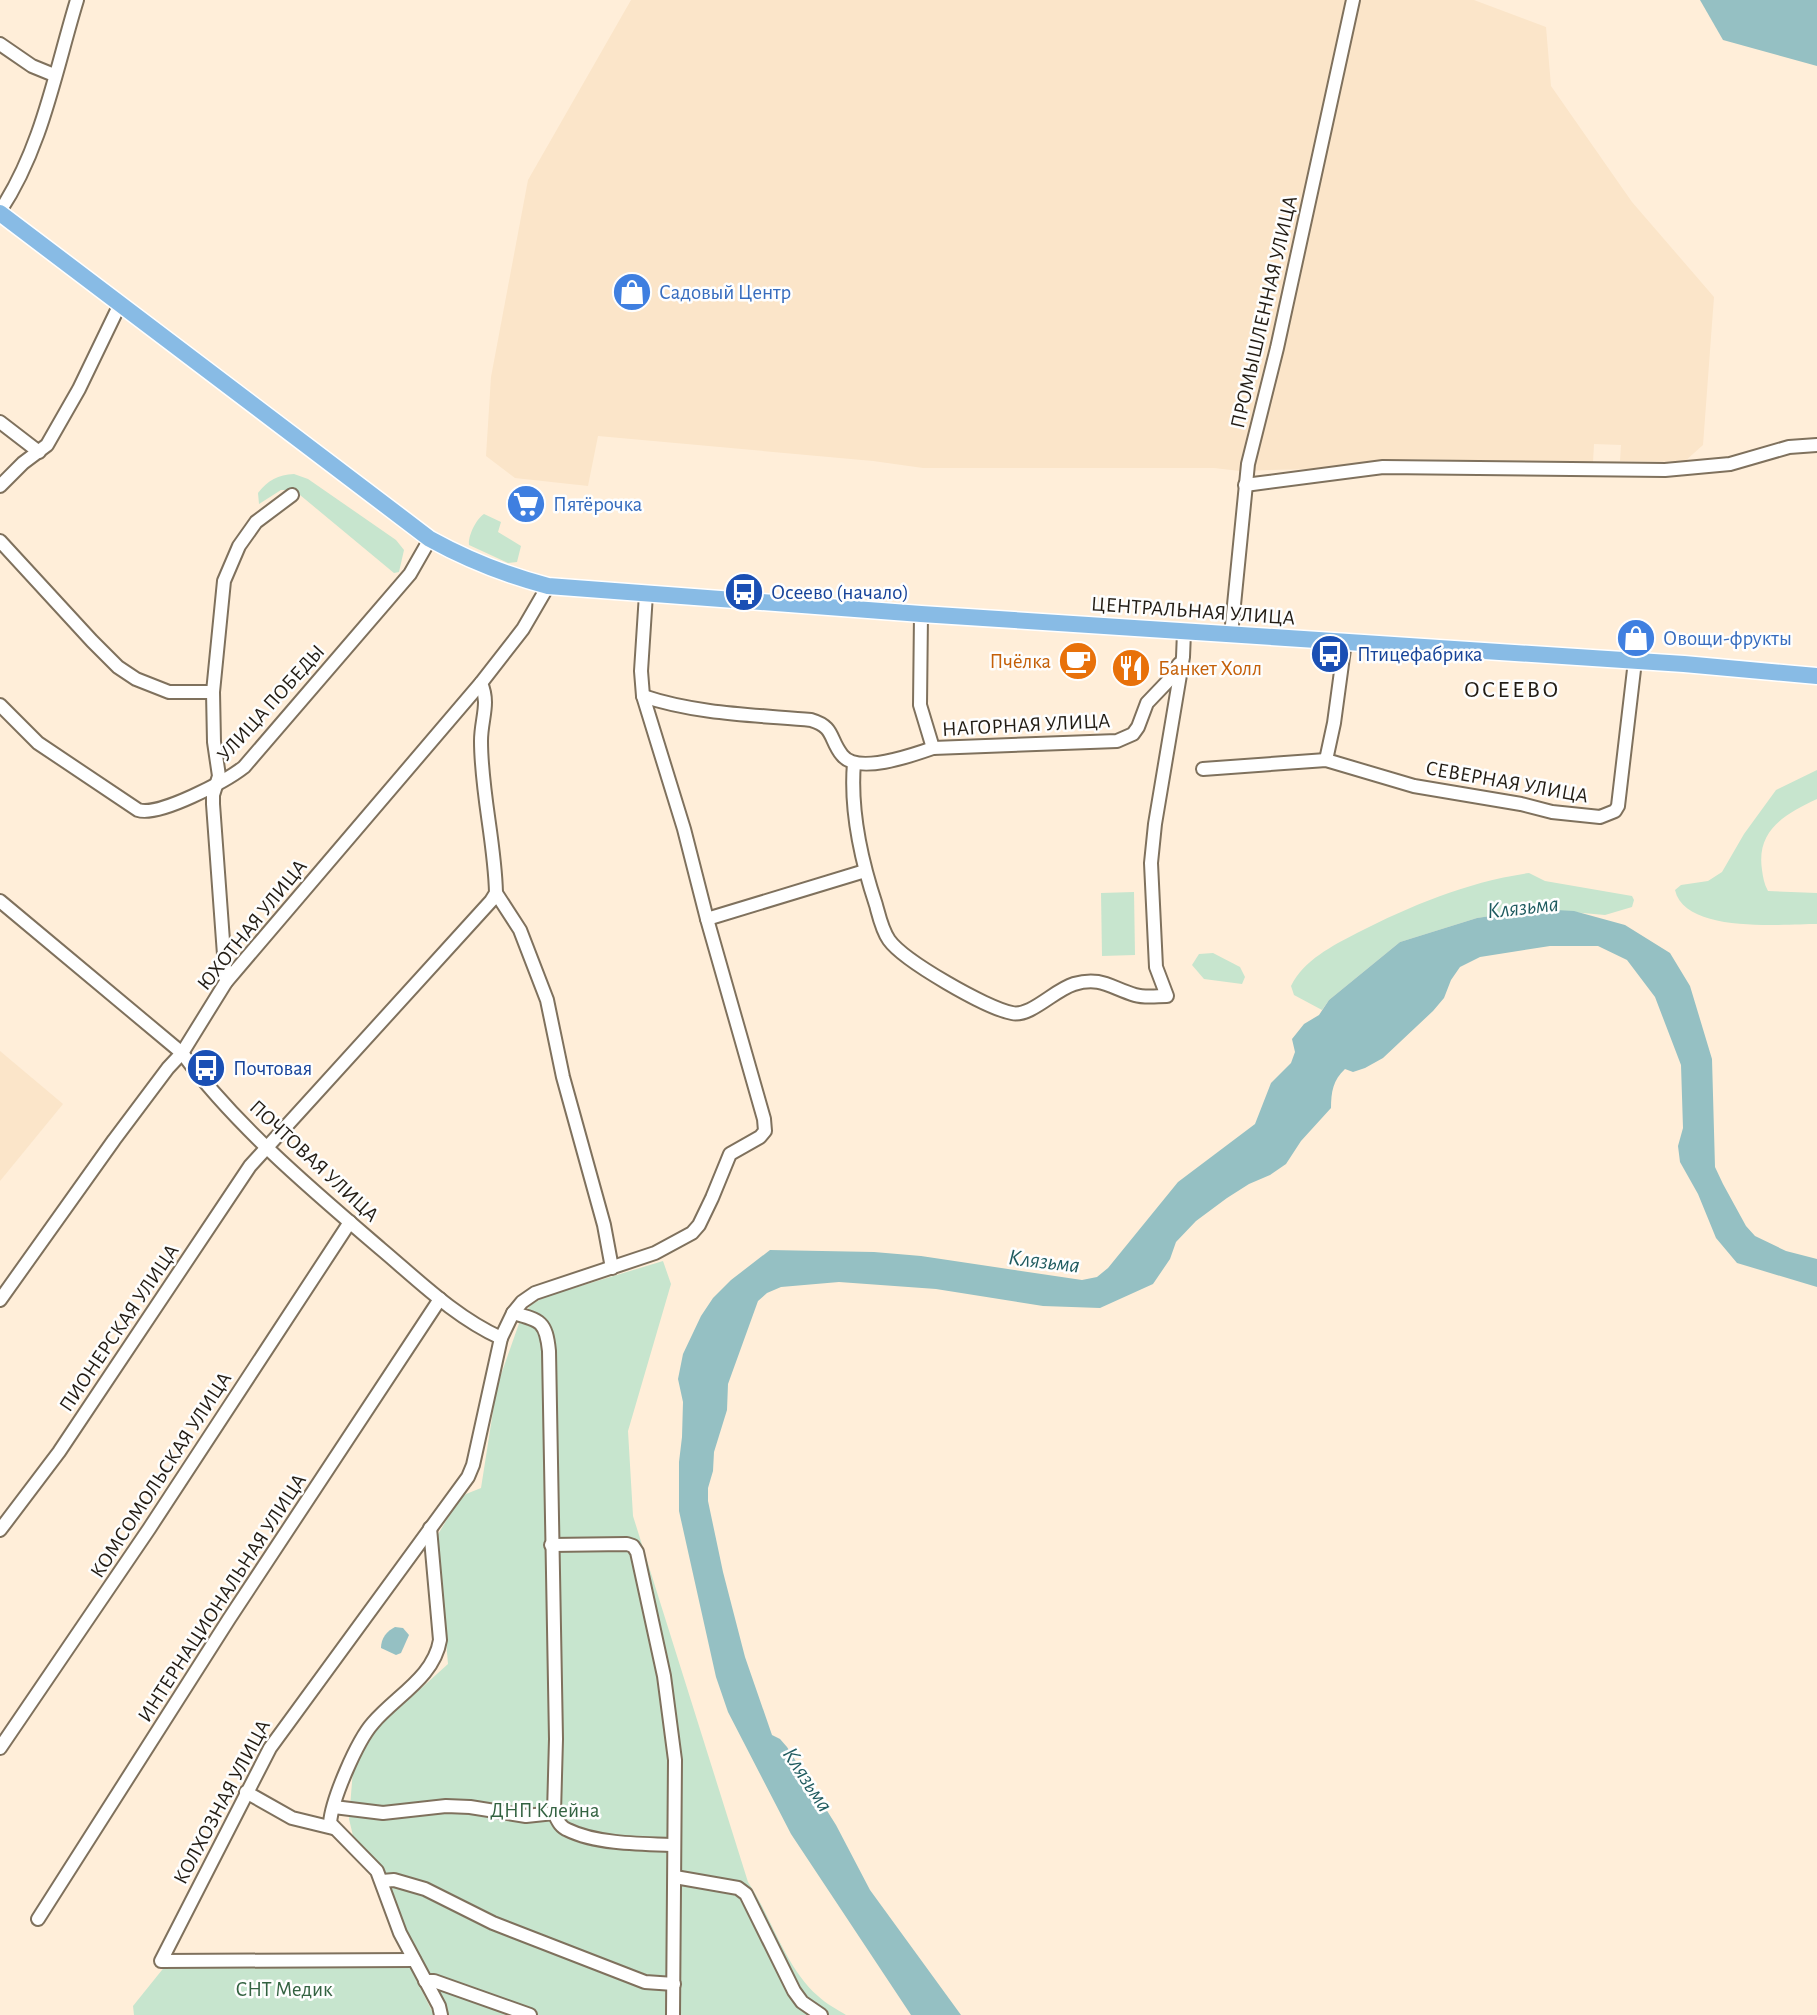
<svg xmlns="http://www.w3.org/2000/svg" width="1817" height="2015" font-family="'Alegreya Sans',sans-serif">
	<style>
		.built { fill: #fbe5c9 }
		.green { fill: #c7e5ce }
		.water { fill: #95c0c3 }
		.lines { fill: none; stroke-linecap: round; stroke-linejoin: round }
		.minor-casing { stroke: #7f715d; stroke-width: 16 }
		.major-casing { stroke: #fff; stroke-width: 19 }
		.minor { stroke: #fff; stroke-width: 12 }
		.major { stroke: #88bbe5; stroke-width: 16 }
		.labels { text-anchor: middle; dominant-baseline: central; stroke-width: 5; stroke-linejoin: round; paint-order: stroke }
		.shop-label { font-size: 21px; fill: #366cbe; stroke: #fefefe; text-anchor: start }
		.street-label { font-size: 21px; fill: #221c14; stroke: #fefefe }
		.transit-label { font-size: 21px; fill: #164399; stroke: #fefefe; text-anchor: start }
		.food-label { font-size: 21px; fill: #c56008; stroke: #fefefe; text-anchor: end }
		.park-label { font-size: 21px; fill: #336241; stroke: #fefefe }
		.water-label { font-size: 23px; font-style: italic; fill: #1f5b5f; stroke: #fefefe }
		.quarter-label { font-size: 24px; letter-spacing: 2px; fill: #221c14; stroke: #fefefe }
	</style>
	<rect width="100%" height="100%" fill="#ffeed9"/>
	<!-- built -->
	<g class="built">
		<polygon points="631,0 1474,0 1546,27 1551,86 1632,202 1714,297 1703,445 1684,462 1620,461 1621,445 1594,444 1593,463 1411,459 1308,469 1240,471 1214,468 923,468 873,461 598,436 588,486 515,478 486,456 491,377 528,180"/>
		<polygon points="0,1051 63,1104 0,1181"/>
	</g>
	<!-- green -->
	<g class="green">
		<path d="M294,474L308,479L396,540L404,550L399,572L394,573L294,490H281L259,504L258,493C268,480 278,475 294,474Z"/>
		<path d="M484,514L501,522L498,532L521,546L517,562L508,563L469,545C468,536 476,519 484,514Z"/>
		<path d="M1817,770V799C1785,814 1756,830 1762,870C1763,877 1764,884 1768,891L1817,893V924C1782,924 1685,934 1675,890L1681,885L1708,881L1722,872L1744,834L1776,790Z"/>
		<path d="M1529,873L1545,881L1632,896L1634,900L1632,907L1605,915L1538,909L1477,918L1400,942L1329,1000L1322,1010L1294,995L1291,986C1304,960 1332,946 1357,933C1412,905 1467,882 1529,873Z"/>
		<polygon points="1134,892 1135,955 1102,956 1101,893"/>
		<polygon points="1213,953 1240,967 1245,977 1242,984 1204,979 1192,965 1199,954"/>
		<path d="M663,1261L671,1284L628,1431L633,1516L748,1882C772,1918 785,1967 818,1996C826,2004 837,2009 846,2015H448L434,1981L407,1935L383,1869L354,1840L349,1819L353,1770L377,1728L448,1664L437,1536L458,1501L466,1494L481,1488L497,1386L522,1315L531,1305L544,1297Z"/>
		<polygon points="408,1963 434,2015 134,2015 133,2006 166,1965"/>
	</g>
	<!-- water -->
	<g class="water">
		<polygon points="1700,0 1817,0 1817,66 1723,40"/>
		<path d="M1538,909L1574,911L1625,925L1670,953L1690,986L1712,1059L1715,1167L1723,1184L1746,1226L1755,1236L1786,1251L1817,1259V1287L1737,1263L1716,1238L1698,1194L1680,1162L1678,1146L1683,1128L1681,1065L1655,997L1627,960L1598,946H1550L1480,957L1460,967L1451,980L1444,998L1433,1011L1383,1058L1365,1068L1353,1072L1345,1069C1333,1080 1331,1092 1331,1108L1301,1141L1286,1164L1270,1175L1249,1184L1227,1198L1196,1221L1176,1242L1170,1259L1153,1284L1100,1308L1043,1306L936,1289L839,1282L781,1287L767,1293L758,1301L728,1384L727,1410L714,1452L713,1471L708,1488V1501L723,1572L745,1657L772,1735L780,1739L787,1747L836,1825L870,1890L961,2015H911L791,1834L728,1712L716,1677L679,1511V1462L682,1437L683,1402L678,1379L683,1354L701,1316L713,1298L731,1280L770,1250L874,1252L921,1256L1082,1280L1097,1277L1108,1268L1178,1182L1255,1124L1271,1083L1291,1063L1295,1052L1292,1039L1304,1024L1319,1015L1329,1000L1400,942L1477,918Z"/>
		<path d="M395,1627L403,1628L409,1635L401,1653L396,1655L381,1648C381,1638 387,1631 395,1627Z"/>
	</g>
	<g class="lines">
		<!-- minor casing -->
		<g class="minor-casing">
			<g id="minor">
				<polyline points="0,44 32,66 54,75"/>
				<path d="M0,211C42,148 55,72 77,0"/>
				<polyline points="0,422 39,452"/>
				<polyline points="1245,485 1383,467 1665,470 1730,464 1789,447 1817,445"/>
				<polyline points="0,486 23,463 47,445 79,389 120,304"/>
				<polyline points="0,541 92,641 118,667 136,679 169,692 213,692"/>
				<polyline points="921,614 920,705 933,748"/>
				<polyline points="1231,635 1248,464 1277,348 1353,0"/>
				<path d="M643,696C696,714 755,715 811,720C835,727 829,739 842,755C857,775 913,755 933,748L1117,741L1133,734L1138,727L1147,703L1169,680L1179,664"/>
				<path d="M0,705L38,743L138,810C159,817 226,781 244,767L410,574L430,539"/>
				<polyline points="1326,760 1334,723 1345,642"/>
				<path d="M854,763C850,810 861,860 876,905C879,916 882,930 889,940C904,961 986,1008 1012,1013C1031,1017 1054,990 1074,984C1101,976 1111,988 1135,995C1145,998 1157,996 1167,996L1156,967L1151,863L1155,824L1183,657L1184,632"/>
				<polyline points="1203,769 1326,760 1414,786 1521,804 1552,812 1600,817 1615,811 1618,806 1635,661"/>
				<polyline points="496,893 520,930 547,1000 563,1077 604,1225 612,1268"/>
				<path d="M0,901L182,1053C236,1126 312,1190 381,1249C419,1281 455,1317 501,1338"/>
				<polyline points="707,919 865,871"/>
				<polyline points="226,982 213,804 213,795 219,776 214,742 213,692 224,581 239,546 256,522 292,495"/>
				<polyline points="0,1300 114,1140 168,1068 182,1053 226,982 481,683 523,629 548,586"/>
				<path d="M513,1313C540,1320 546,1321 549,1351L556,1739L554,1813C558,1821 560,1827 568,1830C596,1844 643,1844 674,1845"/>
				<path d="M430,1528L440,1640C434,1677 396,1696 373,1723C357,1741 332,1799 330,1823L377,1871L400,1933L439,2006L441,2015"/>
				<path d="M0,1530L59,1452L250,1166L491,901L496,893C495,843 481,792 481,741C481,719 490,704 481,683"/>
				<polyline points="551,1545 627,1544 633,1546 637,1552 664,1676 675,1760 673,2015"/>
				<polyline points="0,1748 149,1529 350,1222"/>
				<polyline points="246,1792 292,1818 333,1828"/>
				<polyline points="334,1807 383,1813 446,1806 470,1807 526,1816 554,1813"/>
				<polyline points="675,1877 738,1888 746,1894 794,1991 802,2002 821,2015"/>
				<polyline points="382,1881 394,1880 425,1889 493,1923 645,1982 674,1984"/>
				<polyline points="38,1919 229,1619 440,1299"/>
				<polyline points="414,1960 161,1961 270,1748 468,1477 473,1465 501,1338 513,1313 522,1302 535,1293 655,1253 692,1233 699,1225 712,1198 730,1154 760,1137 765,1131 764,1119 707,919 684,829 643,696 641,671 646,594"/>
				<polyline points="425,1981 434,1981 530,2015"/>
			</g>
		</g>
		<!-- major casing -->
		<g class="major-casing">
			<path id="major" d="M0,213L430,539C468,560 506,575 548,586L921,614L1684,664L1817,676"/>
		</g>
		<!-- minor -->
		<use href="#minor" class="minor"/>
		<!-- major -->
		<use href="#major" class="major"/>
	</g>
	<!-- icons -->
	<defs>
		<g id="shop-disc" transform="scale(2.0125)"><circle r="9.5" fill="#3f7fe0" stroke="#fefefe"/><path d="M-5-2.5h2.3a2.7 3.5 0 0 1 5.4 0H5L5.5 6h-11ZM-1.5-2.5h3a1.5 2.3 0 0 0-3 0Z" fill="#fff"/></g>
		<g id="supermarket-disc" transform="scale(2.0125)"><circle r="9.5" fill="#3f7fe0" stroke="#fefefe"/><path d="M-6-5.5h2.5l.6 2H6L4.5 2H-2.5L-4.4-4H-6ZM-1.5 3.2a1.3 1.3 0 1 0 .1 0ZM3 3.2a1.3 1.3 0 1 0 .1 0Z" fill="#fff"/></g>
		<g id="bus-disc" transform="scale(2.0125)"><circle r="9.5" fill="#1a4fb4" stroke="#fefefe"/><path d="M-5-6H5V4H4V6H2V4H-2V6H-4V4H-5ZM-3.5-4V0h7V-4ZM-3.5 1.2v1.5H-2V1.2ZM2 1.2v1.5H3.5V1.2Z" fill="#fff"/></g>
		<g id="cafe-disc" transform="scale(2.0125)"><circle r="9.5" fill="#e8710a" stroke="#fefefe"/><path d="M-5.5-4.5H6V0H3Q3 3.5 0 3.5H-2.5Q-5.5 3.5-5.5 0ZM3-3.2v2h1.7v-2ZM-6 4.5H4V6H-6Z" fill="#fff"/></g>
		<g id="restaurant-disc" transform="scale(2.0125)"><circle r="9.5" fill="#e8710a" stroke="#fefefe"/><path d="M-5-6h1v4h1v-4h1v4h1v-4h1v5L-1.5 .5V6h-2V.5L-5-1ZM5-6V6H3V1.5H1.5Q1.5-4 5-6Z" fill="#fff"/></g>
	</defs>
	<g fill-rule="evenodd">
		<use href="#shop-disc" x="632" y="292"/>
		<use href="#supermarket-disc" x="526" y="504"/>
		<use href="#bus-disc" x="744" y="592"/>
		<use href="#shop-disc" x="1636" y="638"/>
		<use href="#bus-disc" x="1330" y="654"/>
		<use href="#cafe-disc" x="1078" y="661"/>
		<use href="#restaurant-disc" x="1131" y="668"/>
		<use href="#bus-disc" x="206" y="1068"/>
	</g>
	<g class="labels">
		<!-- shop labels -->
		<g class="shop-label">
			<text x="659" y="292">Садовый Центр</text>
			<text x="553" y="504">Пятёрочка</text>
			<text x="1663" y="638">Овощи-фрукты</text>
		</g>
		<!-- street labels -->
		<g class="street-label">
			<text transform="translate(1264 312) rotate(-77)">ПРОМЫШЛЕННАЯ УЛИЦА</text>
			<text transform="translate(1193 611) rotate(4)">ЦЕНТРАЛЬНАЯ УЛИЦА</text>
			<text transform="translate(271 703) rotate(-48)">УЛИЦА ПОБЕДЫ</text>
			<text transform="translate(1026 725) rotate(-3)">НАГОРНАЯ УЛИЦА</text>
			<text transform="translate(1507 782) rotate(10)">СЕВЕРНАЯ УЛИЦА</text>
			<text transform="translate(252 925) rotate(-51)">ЮХОТНАЯ УЛИЦА</text>
			<text transform="translate(314 1161) rotate(43)">ПОЧТОВАЯ УЛИЦА</text>
			<text transform="translate(119 1328) rotate(-56)">ПИОНЕРСКАЯ УЛИЦА</text>
			<text transform="translate(161 1475) rotate(-57)">КОМСОМОЛЬСКАЯ УЛИЦА</text>
			<text transform="translate(222 1598) rotate(-57)">ИНТЕРНАЦИОНАЛЬНАЯ УЛИЦА</text>
			<text transform="translate(222 1802) rotate(-62)">КОЛХОЗНАЯ УЛИЦА</text>
		</g>
		<!-- transit labels -->
		<g class="transit-label">
			<text x="771" y="592">Осеево (начало)</text>
			<text x="1357" y="654">Птицефабрика</text>
			<text x="233" y="1068">Почтовая</text>
		</g>
		<!-- food labels -->
		<g class="food-label">
			<text x="1051" y="661">Пчёлка</text>
			<text x="1158" y="668" text-anchor="start">Банкет Холл</text>
		</g>
		<!-- park labels -->
		<g class="park-label">
			<text x="545" y="1810">ДНП Клейна</text>
			<text x="284" y="1989">СНТ Медик</text>
		</g>
		<!-- water labels -->
		<g class="water-label">
			<text transform="translate(1523 908) rotate(-6)">Клязьма</text>
			<text transform="translate(1044 1262) rotate(7)">Клязьма</text>
			<text transform="translate(807 1780) rotate(57)">Клязьма</text>
		</g>
		<!-- quarter labels -->
		<g class="quarter-label">
			<text x="1512" y="690">ОСЕЕВО</text>
		</g>
	</g>
</svg>
